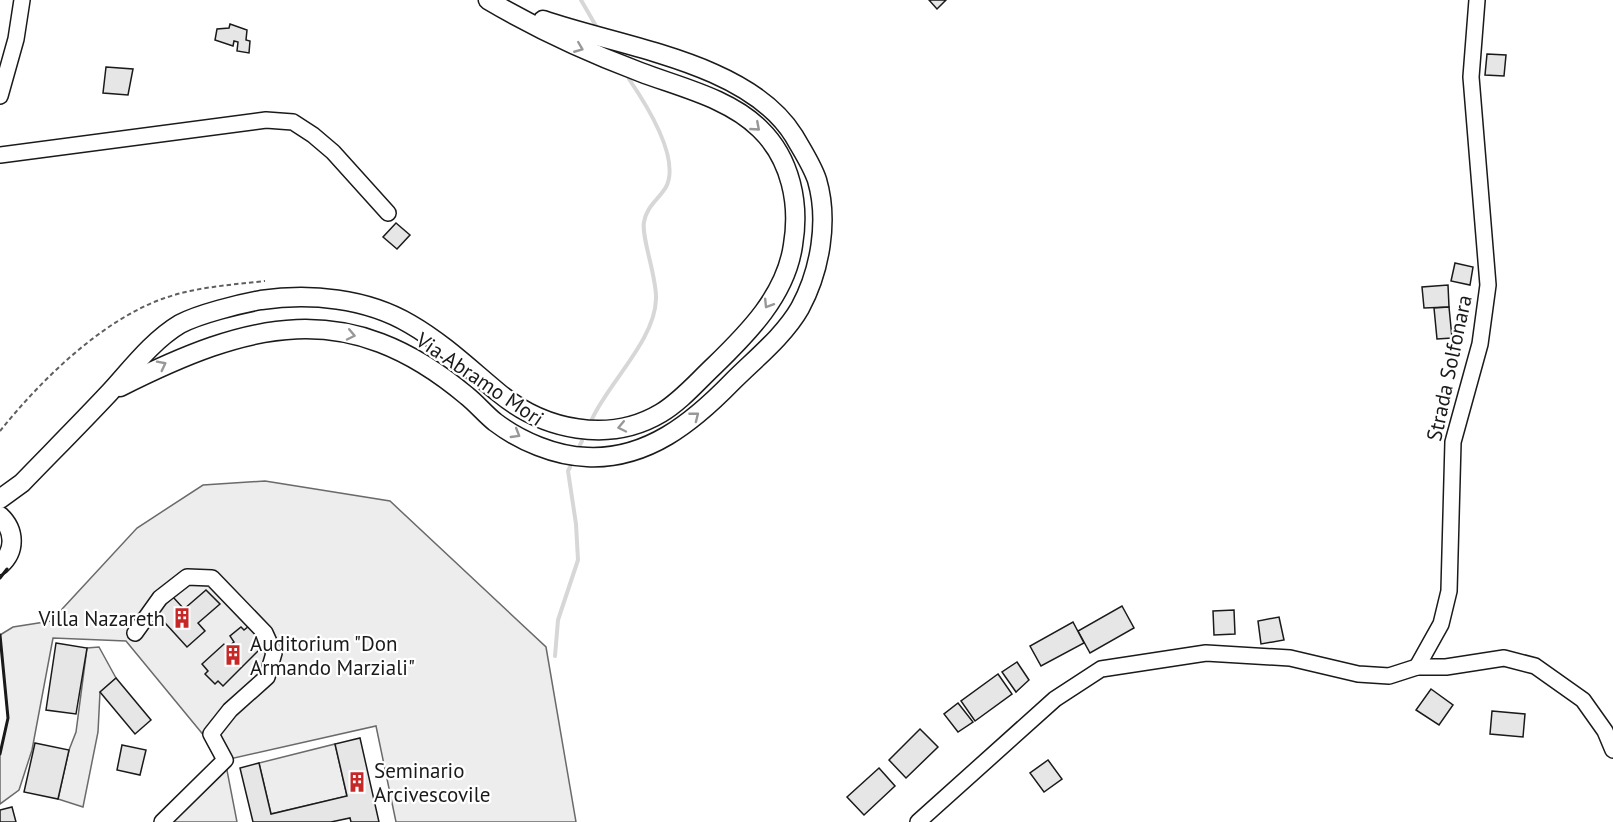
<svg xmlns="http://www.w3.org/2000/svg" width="1613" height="822" font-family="'PT Sans',sans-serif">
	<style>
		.built { fill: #ededed; stroke: #6a6a6a; stroke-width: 1.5 }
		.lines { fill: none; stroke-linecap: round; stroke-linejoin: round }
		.stream { stroke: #d7d7d7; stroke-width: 4 }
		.building { fill: #e6e6e6; stroke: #1a1a1a; stroke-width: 1.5 }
		.minor-casing { stroke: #1a1a1a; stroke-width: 18 }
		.major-casing { stroke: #1a1a1a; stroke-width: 21 }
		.path { stroke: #5f5f5f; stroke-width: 2; stroke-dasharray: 4.5 3; stroke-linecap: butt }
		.minor { stroke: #fff; stroke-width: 15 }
		.major { stroke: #fff; stroke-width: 18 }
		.wall { stroke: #1a1a1a; stroke-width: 3 }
		.oneway { stroke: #989898 }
		.labels { text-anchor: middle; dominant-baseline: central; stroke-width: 4.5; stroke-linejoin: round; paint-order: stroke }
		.street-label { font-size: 21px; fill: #1a1a1a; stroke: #fff }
		.poi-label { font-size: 21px; fill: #1a1a1a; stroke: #fff; text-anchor: start }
	</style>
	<rect width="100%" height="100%" fill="#fff"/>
	<!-- built -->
	<g class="built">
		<polygon points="265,481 390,501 546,647 576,822 396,822 376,726 225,760 237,822 162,822 224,760 126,641 53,638 32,750 19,790 0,804 0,754 8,718 0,635 13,627 51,621 137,528 203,485"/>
		<polygon points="99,647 116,678 100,692 98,732 83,807 58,799 69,750 76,732 87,648"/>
		<polygon points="335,744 347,796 271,814 259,763"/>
	</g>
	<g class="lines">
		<!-- stream -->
		<g class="stream">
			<polyline points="581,0 596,26"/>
			<path d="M592,419C609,382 655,340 656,299C657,277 641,237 644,222C646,207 659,199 666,187C681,158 646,104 629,79"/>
			<polyline points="580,445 582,441"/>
			<polyline points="555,656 558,620 578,560 576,524 568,471 570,467"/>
		</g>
	</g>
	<!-- building -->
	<g class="building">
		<polygon points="929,0 946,0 937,9"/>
		<polygon points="230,24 247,30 246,40 250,41 249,53 237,51 238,42 234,41 233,46 215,40 217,29 229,28"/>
		<polygon points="1487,54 1506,55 1504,76 1485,75"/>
		<polygon points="106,67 133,69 128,95 103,93"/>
		<polygon points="396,223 410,235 397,249 383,237"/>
		<polygon points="1455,263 1473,267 1470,285 1451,281"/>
		<polygon points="1448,285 1449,307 1424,308 1422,287"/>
		<polygon points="1449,307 1452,338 1437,339 1434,308"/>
		<polygon points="206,590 220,604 198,623 205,631 187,647 156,613 173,597 184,609"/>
		<polygon points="1122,606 1134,628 1090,653 1078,631"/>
		<polygon points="1234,610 1235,634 1214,635 1213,611"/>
		<polygon points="1279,617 1284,640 1261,644 1258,621"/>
		<polygon points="1073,622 1084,643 1041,666 1030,646"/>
		<polygon points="249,626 264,645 223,686 218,681 215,684 205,674 208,671 202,664 224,644 229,646 234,642 230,636 241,627 244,630"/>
		<polygon points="56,643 87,648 76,714 46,710"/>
		<polygon points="1017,662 1029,680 1016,692 1002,672"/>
		<polygon points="998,674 1012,694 975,721 961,701"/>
		<polygon points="116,678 151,720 135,734 100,692"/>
		<polygon points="1431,689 1453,705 1439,725 1416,710"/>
		<polygon points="958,703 973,722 958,732 944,714"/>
		<polygon points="1492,711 1525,714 1523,737 1490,734"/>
		<polygon points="920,729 938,747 906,778 889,760"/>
		<polygon points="360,738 379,822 351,822 350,818 331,822 253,822 240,768 259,763 271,814 347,796 335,744"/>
		<polygon points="35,743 69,750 58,799 24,792"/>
		<polygon points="122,745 146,750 140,775 117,770"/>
		<polygon points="1048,760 1062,779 1044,792 1030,773"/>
		<polygon points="879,768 895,786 864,815 847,797"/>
		<polygon points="12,807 16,822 0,822 0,810"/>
	</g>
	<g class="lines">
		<!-- minor casing -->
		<g class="minor-casing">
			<g id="minor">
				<polyline points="0,96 16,39 22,0"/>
				<polyline points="0,155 266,120 293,122 313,135 333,152 388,213"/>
				<polyline points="135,633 160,598 187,577 212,578 265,633 274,653 267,677 230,710 211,734 225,760 162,822"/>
				<polyline points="1417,667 1441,624 1449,591 1453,442 1480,344 1488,285 1471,77 1477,0"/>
				<polyline points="918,822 1055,699 1101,669 1206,653 1290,658 1358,674 1389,676 1417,667 1446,667 1504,658 1535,666 1583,700 1605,731 1613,750"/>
			</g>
		</g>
		<!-- major casing -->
		<g class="major-casing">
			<g id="major">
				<path d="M120,387C249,322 347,295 467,396C477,404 485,414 495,422C520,441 555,456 587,457C647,460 693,422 732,382C755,359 784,336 800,308C820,271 829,221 817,180C812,165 802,150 794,136C748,62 620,47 543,20"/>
				<path d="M0,499L22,483C51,453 81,423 110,392C131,369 153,340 180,324C199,314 239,304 261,300C310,293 366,298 410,324C443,343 470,369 499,393C544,430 609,444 661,413C681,401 697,382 714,366C748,333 786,295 793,245C800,204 791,159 760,129C729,98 679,87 640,72C587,52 537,29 488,0"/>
				<path d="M0,516C15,530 16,551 0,565"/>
			</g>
		</g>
		<!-- path -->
		<path class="path" d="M0,431C40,381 101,321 162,299C195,287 230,285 265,281"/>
		<!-- minor -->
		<use href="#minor" class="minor"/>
		<!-- major -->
		<use href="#major" class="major"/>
		<!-- wall -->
		<g class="wall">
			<polyline points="0,578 7,569"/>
			<polyline points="0,635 8,718 0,754"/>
		</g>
	</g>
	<!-- one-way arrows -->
	<defs><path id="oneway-chevron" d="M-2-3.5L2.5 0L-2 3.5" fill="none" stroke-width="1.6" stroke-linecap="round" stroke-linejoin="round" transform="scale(1.5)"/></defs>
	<g class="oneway">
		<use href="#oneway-chevron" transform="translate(579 48) rotate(22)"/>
		<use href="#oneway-chevron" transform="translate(756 127) rotate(41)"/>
		<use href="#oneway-chevron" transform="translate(768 304) rotate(122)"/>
		<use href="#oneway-chevron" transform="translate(351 335) rotate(12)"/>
		<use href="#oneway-chevron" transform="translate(162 365) rotate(-27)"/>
		<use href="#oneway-chevron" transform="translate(695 416) rotate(-38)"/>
		<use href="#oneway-chevron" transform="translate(622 427) rotate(168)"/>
		<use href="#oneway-chevron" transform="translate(516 434) rotate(31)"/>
	</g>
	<!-- icons -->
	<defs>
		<g id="building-bare" transform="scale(1.62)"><path d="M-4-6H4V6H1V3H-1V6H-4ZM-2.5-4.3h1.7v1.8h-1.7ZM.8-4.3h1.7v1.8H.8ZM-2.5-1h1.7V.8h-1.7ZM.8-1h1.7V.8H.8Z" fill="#c62828" stroke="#fff" stroke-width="2.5" paint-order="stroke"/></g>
	</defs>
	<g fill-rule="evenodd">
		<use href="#building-bare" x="182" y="618"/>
		<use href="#building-bare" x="233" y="655"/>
		<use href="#building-bare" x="357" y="782"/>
	</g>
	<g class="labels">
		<!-- street labels -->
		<g class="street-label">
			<text transform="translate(1449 368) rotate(-78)">Strada Solfonara</text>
			<text transform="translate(480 379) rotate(34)">Via Abramo Mori</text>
		</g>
		<!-- poi labels -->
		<g class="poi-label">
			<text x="165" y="618" text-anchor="end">Villa Nazareth</text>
			<text x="250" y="643">Auditorium "Don<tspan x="250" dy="24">Armando Marziali"</tspan></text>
			<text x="374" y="770">Seminario<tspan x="374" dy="24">Arcivescovile</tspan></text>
		</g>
	</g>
</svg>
